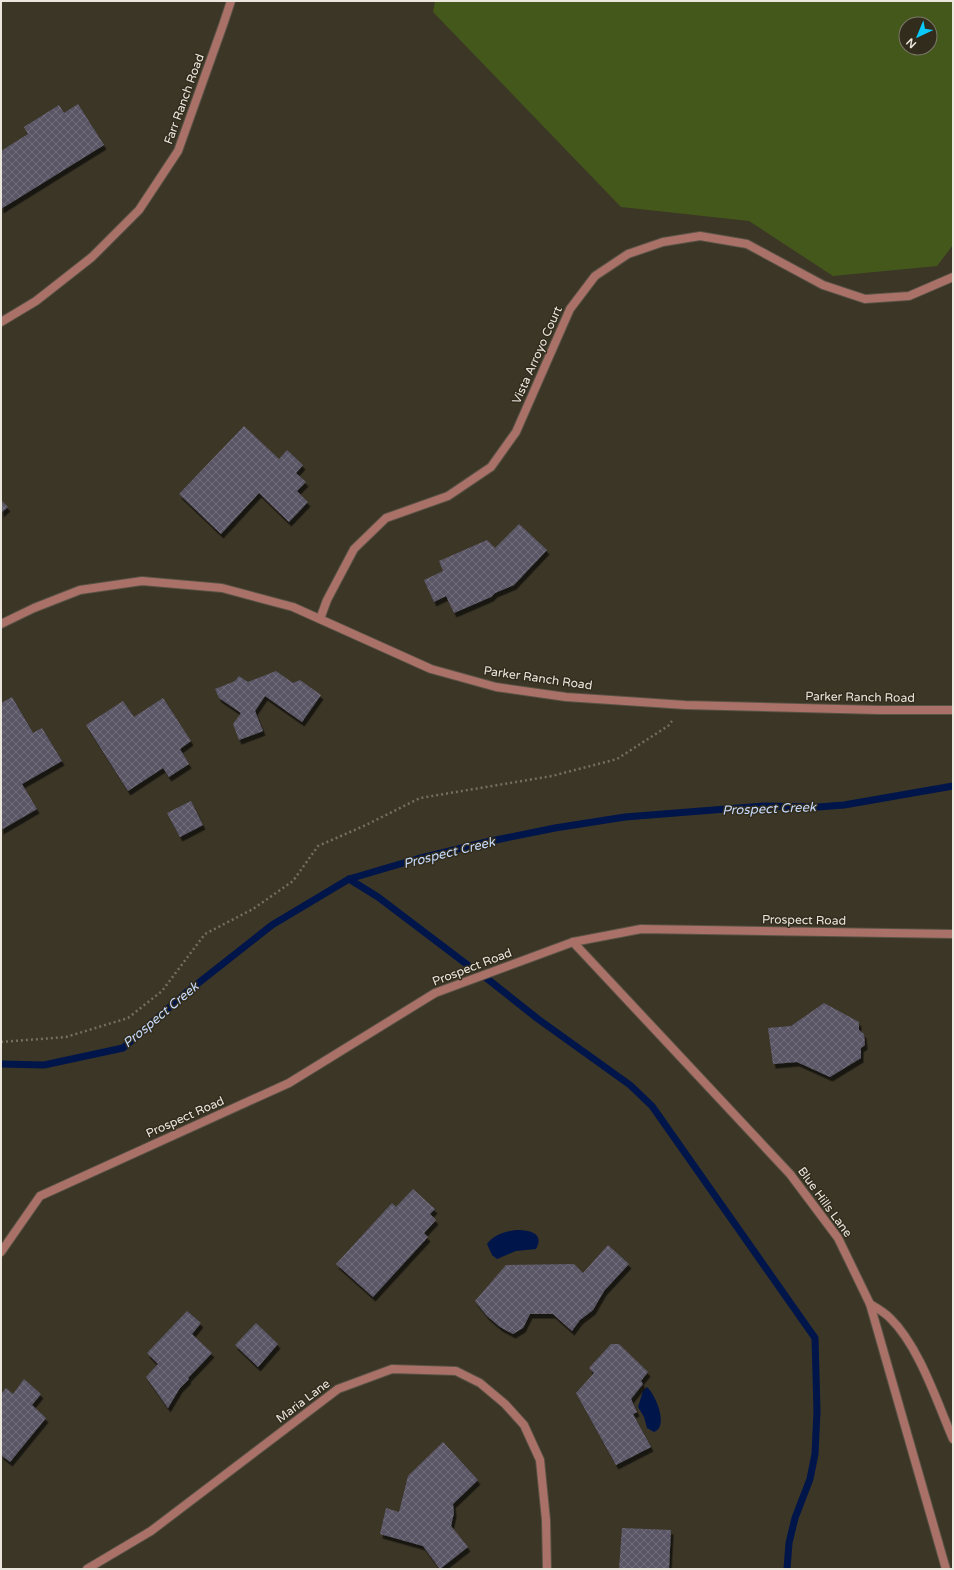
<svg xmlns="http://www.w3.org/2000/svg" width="954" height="1570" font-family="'Varela Round',sans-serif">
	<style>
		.grass { fill: #44581b; fill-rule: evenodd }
		.water { fill: #00154a }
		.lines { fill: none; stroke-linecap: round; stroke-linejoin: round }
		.stream { stroke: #00154a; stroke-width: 7 }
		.building { fill: url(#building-cross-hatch); filter: url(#shadow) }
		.service-casing { stroke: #585244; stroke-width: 10 }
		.minor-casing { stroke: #585244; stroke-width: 10 }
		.tertiary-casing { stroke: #585244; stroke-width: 10 }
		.path { stroke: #756f62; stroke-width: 2.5; stroke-dasharray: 2 3; stroke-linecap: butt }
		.service { stroke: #a97167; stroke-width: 8 }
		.minor { stroke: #a97167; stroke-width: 8 }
		.tertiary { stroke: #a97167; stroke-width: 8 }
		.labels { text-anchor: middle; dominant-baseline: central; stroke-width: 3; stroke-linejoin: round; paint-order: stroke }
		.street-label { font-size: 12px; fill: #ebe7de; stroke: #322c1d }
		.water-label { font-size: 13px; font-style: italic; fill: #c6dbfd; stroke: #322c1d }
	</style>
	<defs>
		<pattern id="building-cross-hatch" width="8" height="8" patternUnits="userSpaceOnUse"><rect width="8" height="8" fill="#5a5666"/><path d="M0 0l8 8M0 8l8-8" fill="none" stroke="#726e7b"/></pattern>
		<filter id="shadow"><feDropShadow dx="2.5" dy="4.5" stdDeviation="0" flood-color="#0009"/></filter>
	</defs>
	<rect width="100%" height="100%" fill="#3c3627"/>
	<!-- grass -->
	<path class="grass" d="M435,1H953V245L937,266L833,276L749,221L621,207L433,12ZM906,24H930V48H906Z"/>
	<!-- water -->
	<g class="water">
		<path d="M517,1230C529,1230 545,1233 536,1249L516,1251L497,1259L492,1255L487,1244C493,1235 506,1231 517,1230Z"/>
		<path d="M647,1387C656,1395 669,1427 654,1432L647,1428L644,1417L638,1407L643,1391Z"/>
	</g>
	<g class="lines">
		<!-- stream -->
		<g class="stream">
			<polyline points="349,879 378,897 469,966"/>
			<polyline points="485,977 538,1019 630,1085 652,1106 815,1338 817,1411 815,1454 810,1479 795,1518 789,1543 787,1569"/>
			<polyline points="1,1064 44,1065 123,1048 187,992 272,925 349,879 417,859 486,842 555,828 625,817 765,806 818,807 844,805 953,786"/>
		</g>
	</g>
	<!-- building -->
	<g class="building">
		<polygon points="78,104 104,145 1,209 1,151 28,134 24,127 59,105 64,113"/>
		<polygon points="244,426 279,459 287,450 303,465 296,473 306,482 297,491 308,502 289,522 259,493 221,534 179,494"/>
		<polygon points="1,500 8,507 1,513"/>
		<polygon points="519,524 547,550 514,585 495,593 491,597 454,613 446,596 434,602 424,580 443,571 439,561 487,540 495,548"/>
		<polygon points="276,671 293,683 300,680 321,695 302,722 265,696 255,711 263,731 239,740 233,724 241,713 219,698 215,689 235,681 239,676 248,682"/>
		<polygon points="12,697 33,733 42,728 62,761 22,784 37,809 1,830 1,703"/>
		<polygon points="163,698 191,741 180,749 189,764 169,777 163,768 128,791 86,725 123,701 134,717"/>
		<polygon points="191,801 203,825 180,837 167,813"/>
		<polygon points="824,1003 859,1022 859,1030 864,1034 865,1045 861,1048 861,1058 830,1077 797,1062 773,1064 768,1028 791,1026"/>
		<polygon points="413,1189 435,1209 430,1214 436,1220 424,1233 428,1237 373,1297 336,1264 392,1203 396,1207"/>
		<polygon points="608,1245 629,1264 604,1291 593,1310 580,1320 572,1331 553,1314 530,1314 523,1328 513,1334 500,1327 487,1316 475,1301 506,1265 574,1264 583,1273"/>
		<polygon points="187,1311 201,1323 192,1334 212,1353 188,1378 189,1379 180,1388 168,1408 146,1377 158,1364 147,1353"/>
		<polygon points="256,1323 278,1344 258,1367 235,1345"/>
		<polygon points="611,1344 619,1344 648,1372 641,1381 643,1384 631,1399 637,1412 633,1414 651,1447 616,1465 576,1393 594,1373 589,1368"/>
		<polygon points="24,1379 41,1394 32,1405 46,1418 10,1462 1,1455 1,1394 6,1388 13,1394"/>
		<polygon points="443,1442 478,1480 453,1504 454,1513 451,1526 468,1547 440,1569 423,1546 380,1534 386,1508 399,1512 408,1476"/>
		<polygon points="622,1528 671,1530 669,1569 619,1569"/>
	</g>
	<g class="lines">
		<!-- service casing -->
		<g class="service-casing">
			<path id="service" d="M870,1304C877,1308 885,1313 890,1318C919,1346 937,1402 953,1439"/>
		</g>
		<!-- minor casing -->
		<g class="minor-casing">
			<g id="minor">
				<polyline points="1,322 36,301 92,257 139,210 178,151 223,25 231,1"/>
				<polyline points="320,619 327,600 354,549 386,518 448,496 491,467 516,432 570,309 595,276 628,254 663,242 700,236 747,244 823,285 865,299 909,296 953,277"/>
				<polyline points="1,624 34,608 80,590 142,581 222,588 293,607 431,669 496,687 566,697 685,705 878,710 953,710"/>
				<polyline points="573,942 790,1174 838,1238 870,1304 946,1569"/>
				<polyline points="87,1569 151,1531 338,1389 392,1369 456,1371 480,1383 505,1404 524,1425 540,1460 546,1520 547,1569"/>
			</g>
		</g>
		<!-- tertiary casing -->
		<g class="tertiary-casing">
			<polyline id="tertiary" points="1,1252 40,1196 289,1083 435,993 573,942 641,929 953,934"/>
		</g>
		<!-- path -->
		<polyline class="path" points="1,1042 66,1037 128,1018 162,991 205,934 253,909 293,881 318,846 366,825 420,798 552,776 617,759 668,726 672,721"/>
		<!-- service -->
		<use href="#service" class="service"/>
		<!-- minor -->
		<use href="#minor" class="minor"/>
		<!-- tertiary -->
		<use href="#tertiary" class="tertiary"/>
	</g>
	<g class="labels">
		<!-- street labels -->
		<g class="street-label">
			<text transform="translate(184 99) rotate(-70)">Farr Ranch Road</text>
			<text transform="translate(537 355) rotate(-66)">Vista Arroyo Court</text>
			<text transform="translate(538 678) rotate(8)">Parker Ranch Road</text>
			<text transform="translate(860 697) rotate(1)">Parker Ranch Road</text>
			<text transform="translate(804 920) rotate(1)">Prospect Road</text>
			<text transform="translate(472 967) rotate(-21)">Prospect Road</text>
			<text transform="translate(185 1117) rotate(-24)">Prospect Road</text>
			<text transform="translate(825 1202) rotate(54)">Blue Hills Lane</text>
			<text transform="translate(303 1401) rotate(-37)">Maria Lane</text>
		</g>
		<!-- water labels -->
		<g class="water-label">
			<text transform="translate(769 809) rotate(-2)">Prospect Creek</text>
			<text transform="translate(449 853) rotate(-14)">Prospect Creek</text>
			<text transform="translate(161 1015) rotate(-40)">Prospect Creek</text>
		</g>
	</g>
	<!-- border -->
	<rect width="954" height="1570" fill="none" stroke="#ebe7de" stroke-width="4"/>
	<!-- north arrow -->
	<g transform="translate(918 36) rotate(224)"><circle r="19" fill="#322c1d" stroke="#7c776a"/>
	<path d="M0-3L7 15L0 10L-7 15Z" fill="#0acafa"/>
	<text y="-6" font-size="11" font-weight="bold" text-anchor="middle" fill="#ebe7de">N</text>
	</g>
</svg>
